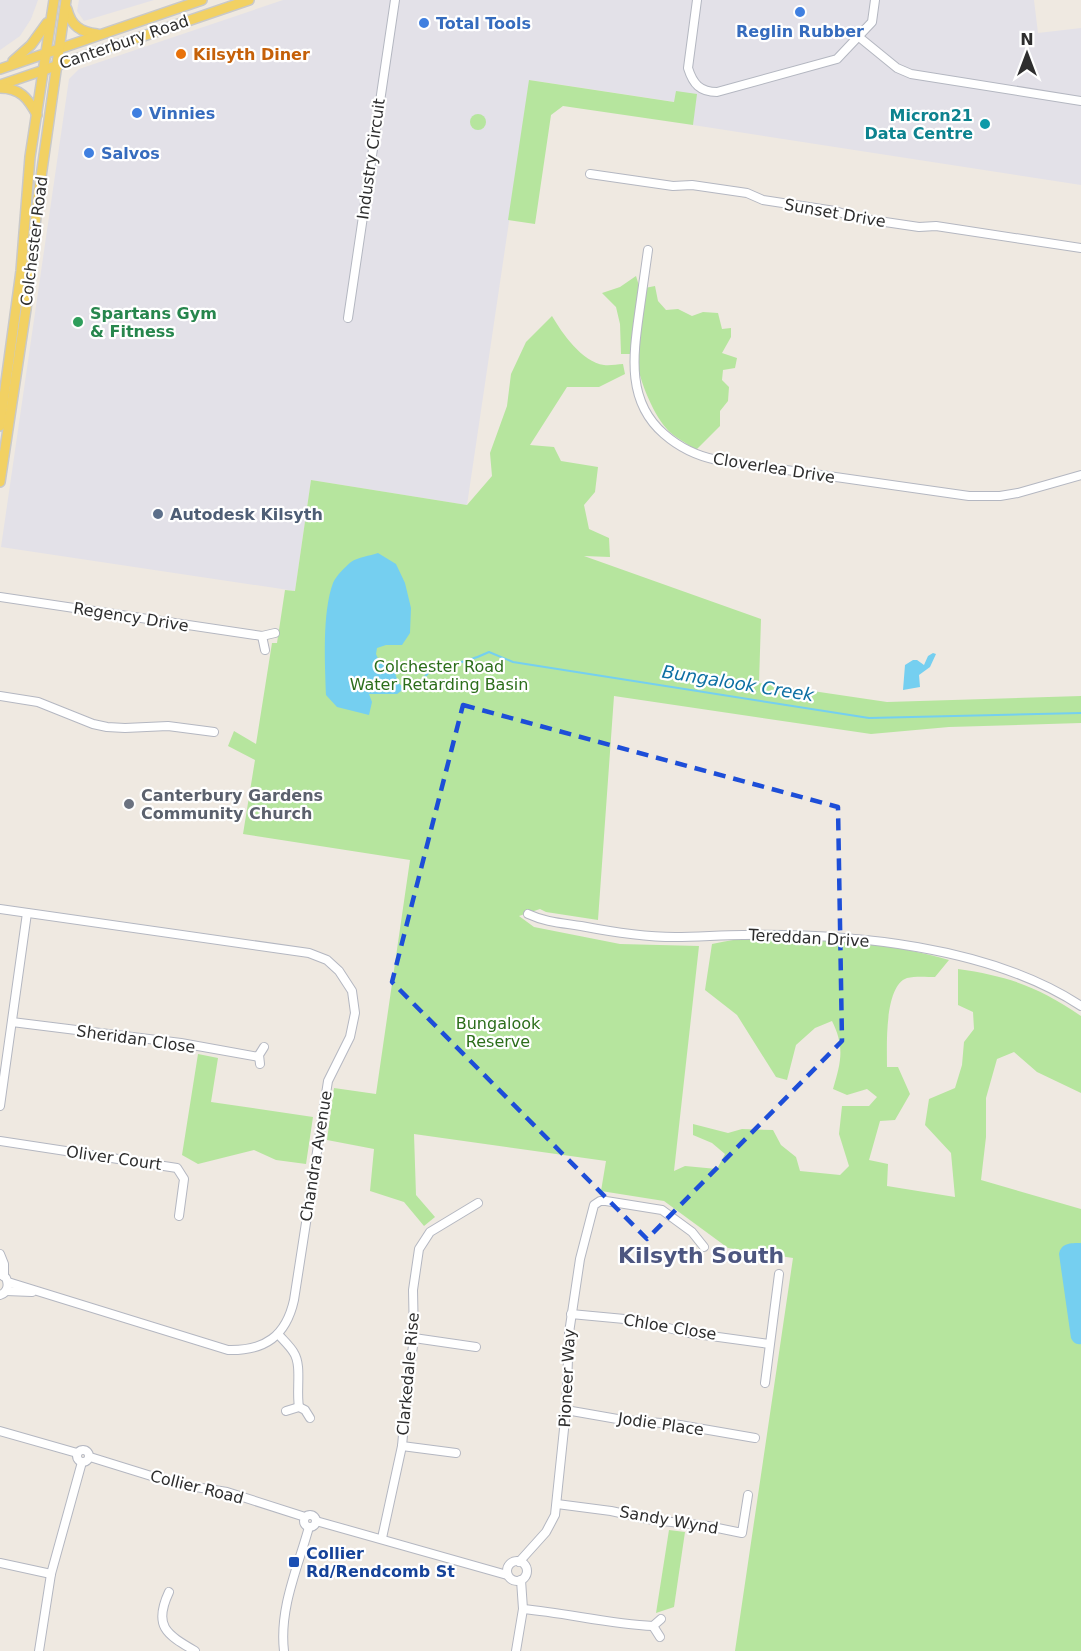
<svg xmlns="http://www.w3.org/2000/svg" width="1081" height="1651" font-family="'DejaVu Sans',sans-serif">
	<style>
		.industrial { fill: #e3e1e8 }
		.green { fill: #b6e59e }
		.water { fill: #75cff0 }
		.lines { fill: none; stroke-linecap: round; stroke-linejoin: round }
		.stream { stroke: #75cff0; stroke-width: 2 }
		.minor-casing { stroke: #b4b7c1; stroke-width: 10 }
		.major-casing { stroke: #c9c9c9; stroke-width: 12 }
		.minor { stroke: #fff; stroke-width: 8 }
		.major { stroke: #f2d163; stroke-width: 9 }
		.marked { fill: none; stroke: #1d4ed8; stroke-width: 4.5; stroke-dasharray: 12 8; stroke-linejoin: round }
		.shop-dot { fill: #3f7fe0; stroke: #fff; stroke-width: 2 }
		.food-dot { fill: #e8710a; stroke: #fff; stroke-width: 2 }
		.culture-dot { fill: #0f9aa8; stroke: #fff; stroke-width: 2 }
		.leisure-dot { fill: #2e9e5b; stroke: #fff; stroke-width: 2 }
		.service-dot { fill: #5c6f8a; stroke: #fff; stroke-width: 2 }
		.worship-dot { fill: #6b7280; stroke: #fff; stroke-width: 2 }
		.transit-dot { fill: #1a4fb4; stroke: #fff; stroke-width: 2 }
		.labels { text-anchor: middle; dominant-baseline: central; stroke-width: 4.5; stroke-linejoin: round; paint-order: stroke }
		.shop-label { font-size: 16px; font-weight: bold; fill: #366cbe; stroke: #fff; text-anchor: start }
		.street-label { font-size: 16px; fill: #2e2e2e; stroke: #fff }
		.food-label { font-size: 16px; font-weight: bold; fill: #c56008; stroke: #fff; text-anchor: start }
		.culture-label { font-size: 16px; font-weight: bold; fill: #0d838f; stroke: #fff; text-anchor: end }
		.leisure-label { font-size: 16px; font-weight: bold; fill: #27864d; stroke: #fff; text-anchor: start }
		.service-label { font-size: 16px; font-weight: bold; fill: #4e5e75; stroke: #fff; text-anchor: start }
		.park-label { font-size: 16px; fill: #2c6e1b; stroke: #fff }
		.worship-label { font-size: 16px; font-weight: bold; fill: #5b616d; stroke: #fff; text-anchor: start }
		.transit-label { font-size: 16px; font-weight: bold; fill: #164399; stroke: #fff; text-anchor: start }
		.water-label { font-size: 18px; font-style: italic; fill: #0d6fa3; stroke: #fff }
		.district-label { font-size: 22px; font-weight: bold; fill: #4d5680; stroke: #fff }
	</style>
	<rect width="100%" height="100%" fill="#efe9e1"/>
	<!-- industrial -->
	<g class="industrial">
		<polygon points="0,0 38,0 31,19 20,36 0,50"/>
		<polygon points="79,0 154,0 84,21 77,11"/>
		<polygon points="283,0 1034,0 1038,33 1081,28 1081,185 693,125 695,105 530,80 467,505 311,480 295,591 1,547 69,79 79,69"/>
	</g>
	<!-- green -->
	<g class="green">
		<polygon points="529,80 674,102 676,91 697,94 693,125 563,106 551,115 535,224 508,220"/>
		<circle cx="478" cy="122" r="8"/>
		<path d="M636,276L640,289L655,286L658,301L666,310L678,309L692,316L703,312L718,313L722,329L731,328V337L722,353L737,358L735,368L723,370L722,380L729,387L728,401L720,411V426L696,450C687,443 673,437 666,428C652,412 637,375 636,354H621L620,324L616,307L602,293L620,287Z"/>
		<path d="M552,316C562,333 582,362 604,365C610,366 617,364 623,364L625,374L599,387H567L530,445L554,447L561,461L598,467L595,492L584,505L589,529L609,538L610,557L584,556L761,619L759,683L887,702L1081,696V723L949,727L871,734L614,696L598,920L546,912L540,909L519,916L534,927L620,944L699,946L674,1171L685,1166L717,1169L725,1154L712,1143L693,1135V1124L728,1133L742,1129L773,1130L781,1145L796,1157L800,1171L840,1175L849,1166L839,1134L842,1106H869L877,1097L867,1089L847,1095L833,1089C841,1062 845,1047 832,1021L815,1028L796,1045L787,1080L776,1077L737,1015L705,990L712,944C727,941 742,938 757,937C819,934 890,943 949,960L935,977C927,977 915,976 907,978C884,986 887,1046 887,1067H898L910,1094L895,1120L880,1121L869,1160L888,1164L887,1186L955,1197L951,1153L925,1125L929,1099L955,1088L962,1065L964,1042L974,1029L973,1012L958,1005V969C1008,976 1039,987 1081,1016V1093L1037,1072L1014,1052L997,1059L986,1098V1137L981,1180L1081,1209V1651H735L793,1258L728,1248L664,1201L601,1191L606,1161L414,1134L416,1195L435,1217L424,1226L404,1202L370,1191L374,1149L327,1140L334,1088L376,1094L410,860L243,834L255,760L228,746L234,731L256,744L272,643H277L285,590L295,591L311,480L467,505L492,476L490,453L507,406L511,374L526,342Z"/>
		<polygon points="198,1054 218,1058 211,1102 313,1117 306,1164 276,1160 254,1150 198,1164 182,1155"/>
		<polygon points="669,1530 685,1532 674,1607 656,1613"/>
	</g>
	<!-- water -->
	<g class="water">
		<path d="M378,553L396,564L405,583L411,608L410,633L402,645H386L377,648L376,654L380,663L393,667L398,682L404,689L397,694H369L372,702L369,715L337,707L326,695C325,663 322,613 333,583C336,576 345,567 351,562C358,557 370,556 378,553Z"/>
		<polygon points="933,653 936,654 930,667 919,675 920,687 903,690 905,665 913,660 917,660 924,665 928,656"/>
		<path d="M1081,1243V1344C1076,1345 1073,1342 1071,1338L1059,1254C1061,1243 1070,1243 1081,1243Z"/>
	</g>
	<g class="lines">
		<!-- stream -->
		<path class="stream" d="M404,689L417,685L434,667C452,665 473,660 489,652L513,662L869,718L1081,713"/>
		<!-- minor casing -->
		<g class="minor-casing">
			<g id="minor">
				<path d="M697,0L688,68C693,84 700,92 717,92L837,59L872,22L875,0"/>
				<polyline points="859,37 897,68 911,74 1081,101"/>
				<polyline points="590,174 673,186 692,185 747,193 763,200 835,211 858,218 919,227 936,226 1081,248"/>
				<path d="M648,250C645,272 642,293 639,314C633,357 627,402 664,434C680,448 697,456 717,460L969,496H1000L1018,493L1081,475"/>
				<polyline points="348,318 395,0"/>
				<polyline points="0,597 262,636 275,633"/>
				<polyline points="262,636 265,650"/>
				<polyline points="0,696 38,702 93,724 107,727 125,728 168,726 214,732"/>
				<path d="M0,909L309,953L327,960L339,971L352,991L355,1013L350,1037L328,1081L294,1300C286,1336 265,1351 228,1350L8,1282"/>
				<path d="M528,914C545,922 562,923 581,926C612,932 643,937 675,937C698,937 721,935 743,935C850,933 990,946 1081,1006"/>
				<polyline points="12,1022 181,1043 259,1057"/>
				<polyline points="260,1064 259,1055 264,1047"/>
				<polyline points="0,1106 27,913"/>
				<polyline points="0,1141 177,1168 184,1179 179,1216"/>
				<polyline points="0,1254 4,1264 4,1276"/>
				<path d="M0,1274L6,1278C9,1284 8,1293 0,1295"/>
				<polyline points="6,1291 32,1292"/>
				<polyline points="571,1314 635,1320 689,1333 769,1344"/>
				<path d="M278,1334C283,1340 290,1346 294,1353C302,1366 296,1390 299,1407"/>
				<polyline points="414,1338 476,1347"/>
				<polyline points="765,1383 779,1274"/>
				<polyline points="566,1410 623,1420 674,1424 755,1438"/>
				<polyline points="286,1411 299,1407 305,1410 310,1418"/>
				<polyline points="0,1431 77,1453"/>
				<polyline points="402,1446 456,1453"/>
				<circle cx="83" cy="1456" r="6"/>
				<polyline points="90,1457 177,1484 227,1492 305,1517"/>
				<polyline points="557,1504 611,1511 653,1520 708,1526 742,1533 748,1495"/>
				<circle cx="310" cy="1521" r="6"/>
				<polyline points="316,1521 507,1575"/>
				<polyline points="382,1538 402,1446 407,1391 414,1338 413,1290 419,1249 430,1232 478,1203"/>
				<circle cx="517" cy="1571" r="10"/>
				<polyline points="519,1562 546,1532 555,1515 566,1410 569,1333 580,1259 594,1205 600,1201 606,1201 662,1210 692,1232 704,1247"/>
				<polyline points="0,1563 51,1574"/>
				<path d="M169,1592C153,1626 166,1634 195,1651"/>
				<path d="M523,1609C567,1613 609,1624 653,1626"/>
				<polyline points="660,1637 653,1626 661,1619"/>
				<polyline points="39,1651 51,1574 82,1462"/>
				<path d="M284,1651C279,1608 298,1567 309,1527"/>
				<polyline points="516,1651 523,1609 521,1580"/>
			</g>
		</g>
		<!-- major casing -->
		<g class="major-casing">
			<g id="major">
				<path d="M67,9C71,26 81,32 97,34"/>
				<polyline points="13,61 31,45 47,23"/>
				<polyline points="0,69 202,0"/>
				<polyline points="0,85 249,0"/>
				<path d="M0,88C20,88 28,98 37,115"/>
				<polyline points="0,426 21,271 30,157 54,0"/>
				<polyline points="0,482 26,309 38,198 66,0"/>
			</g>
		</g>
		<!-- minor -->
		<use href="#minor" class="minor"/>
		<!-- major -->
		<use href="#major" class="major"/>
	</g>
	<!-- marked area -->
	<path class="marked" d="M463,705L838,807L842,1041L647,1239L392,982Z"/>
	<!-- markers -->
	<g class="shop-dot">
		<circle cx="800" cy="12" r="6"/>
		<circle cx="424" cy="23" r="6"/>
		<circle cx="137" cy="113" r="6"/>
		<circle cx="89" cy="153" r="6"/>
	</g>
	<circle class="food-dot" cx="181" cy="54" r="6"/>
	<circle class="culture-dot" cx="985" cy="124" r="6"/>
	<circle class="leisure-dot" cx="78" cy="322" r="6"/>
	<circle class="service-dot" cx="158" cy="514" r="6"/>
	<circle class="worship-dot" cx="129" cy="804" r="6"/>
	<rect class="transit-dot" x="288" y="1556" width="12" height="12" rx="3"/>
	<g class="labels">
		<!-- shop labels -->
		<g class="shop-label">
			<text x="436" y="23">Total Tools</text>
			<text x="800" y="31" text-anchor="middle">Reglin Rubber</text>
			<text x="149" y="113">Vinnies</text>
			<text x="101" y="153">Salvos</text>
		</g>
		<!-- street labels -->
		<g class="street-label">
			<text transform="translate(124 42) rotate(-19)">Canterbury Road</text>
			<text transform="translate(371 159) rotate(-82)">Industry Circuit</text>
			<text transform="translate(835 213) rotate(10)">Sunset Drive</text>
			<text transform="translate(34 241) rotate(-83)">Colchester Road</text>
			<text transform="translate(774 468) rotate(9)">Cloverlea Drive</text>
			<text transform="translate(131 617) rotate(9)">Regency Drive</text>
			<text transform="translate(809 938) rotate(3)">Tereddan Drive</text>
			<text transform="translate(136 1039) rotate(8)">Sheridan Close</text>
			<text transform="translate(316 1156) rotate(-81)">Chandra Avenue</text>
			<text transform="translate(114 1158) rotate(8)">Oliver Court</text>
			<text transform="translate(670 1327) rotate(9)">Chloe Close</text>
			<text transform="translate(408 1374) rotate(-85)">Clarkedale Rise</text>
			<text transform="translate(567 1378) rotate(-87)">Pioneer Way</text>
			<text transform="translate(661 1424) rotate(8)">Jodie Place</text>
			<text transform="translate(197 1487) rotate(14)">Collier Road</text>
			<text transform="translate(669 1520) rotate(10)">Sandy Wynd</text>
		</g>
		<!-- food labels -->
		<g class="food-label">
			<text x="193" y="54">Kilsyth Diner</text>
		</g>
		<!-- culture labels -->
		<g class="culture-label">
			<text x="973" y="115">Micron21<tspan x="973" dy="18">Data Centre</tspan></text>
		</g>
		<!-- leisure labels -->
		<g class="leisure-label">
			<text x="90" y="313">Spartans Gym<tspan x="90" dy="18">&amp; Fitness</tspan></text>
		</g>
		<!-- service labels -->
		<g class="service-label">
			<text x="170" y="514">Autodesk Kilsyth</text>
		</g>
		<!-- park labels -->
		<g class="park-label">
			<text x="439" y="666">Colchester Road<tspan x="439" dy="18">Water Retarding Basin</tspan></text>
			<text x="498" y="1023">Bungalook<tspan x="498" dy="18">Reserve</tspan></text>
		</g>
		<!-- worship labels -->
		<g class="worship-label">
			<text x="141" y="795">Canterbury Gardens<tspan x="141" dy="18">Community Church</tspan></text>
		</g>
		<!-- transit labels -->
		<g class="transit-label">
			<text x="306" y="1553">Collier<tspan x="306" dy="18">Rd/Rendcomb St</tspan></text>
		</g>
		<!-- water labels -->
		<g class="water-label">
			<text transform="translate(738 683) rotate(9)">Bungalook Creek</text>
		</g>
		<!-- district labels -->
		<g class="district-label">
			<text x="701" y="1255">Kilsyth South</text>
		</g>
	</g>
	<!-- north arrow -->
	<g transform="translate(1027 54)" stroke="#ffffff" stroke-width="4.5" paint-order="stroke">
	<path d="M0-4.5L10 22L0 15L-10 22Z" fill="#2e2e2e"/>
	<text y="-9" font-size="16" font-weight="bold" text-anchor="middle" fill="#2e2e2e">N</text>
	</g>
</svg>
